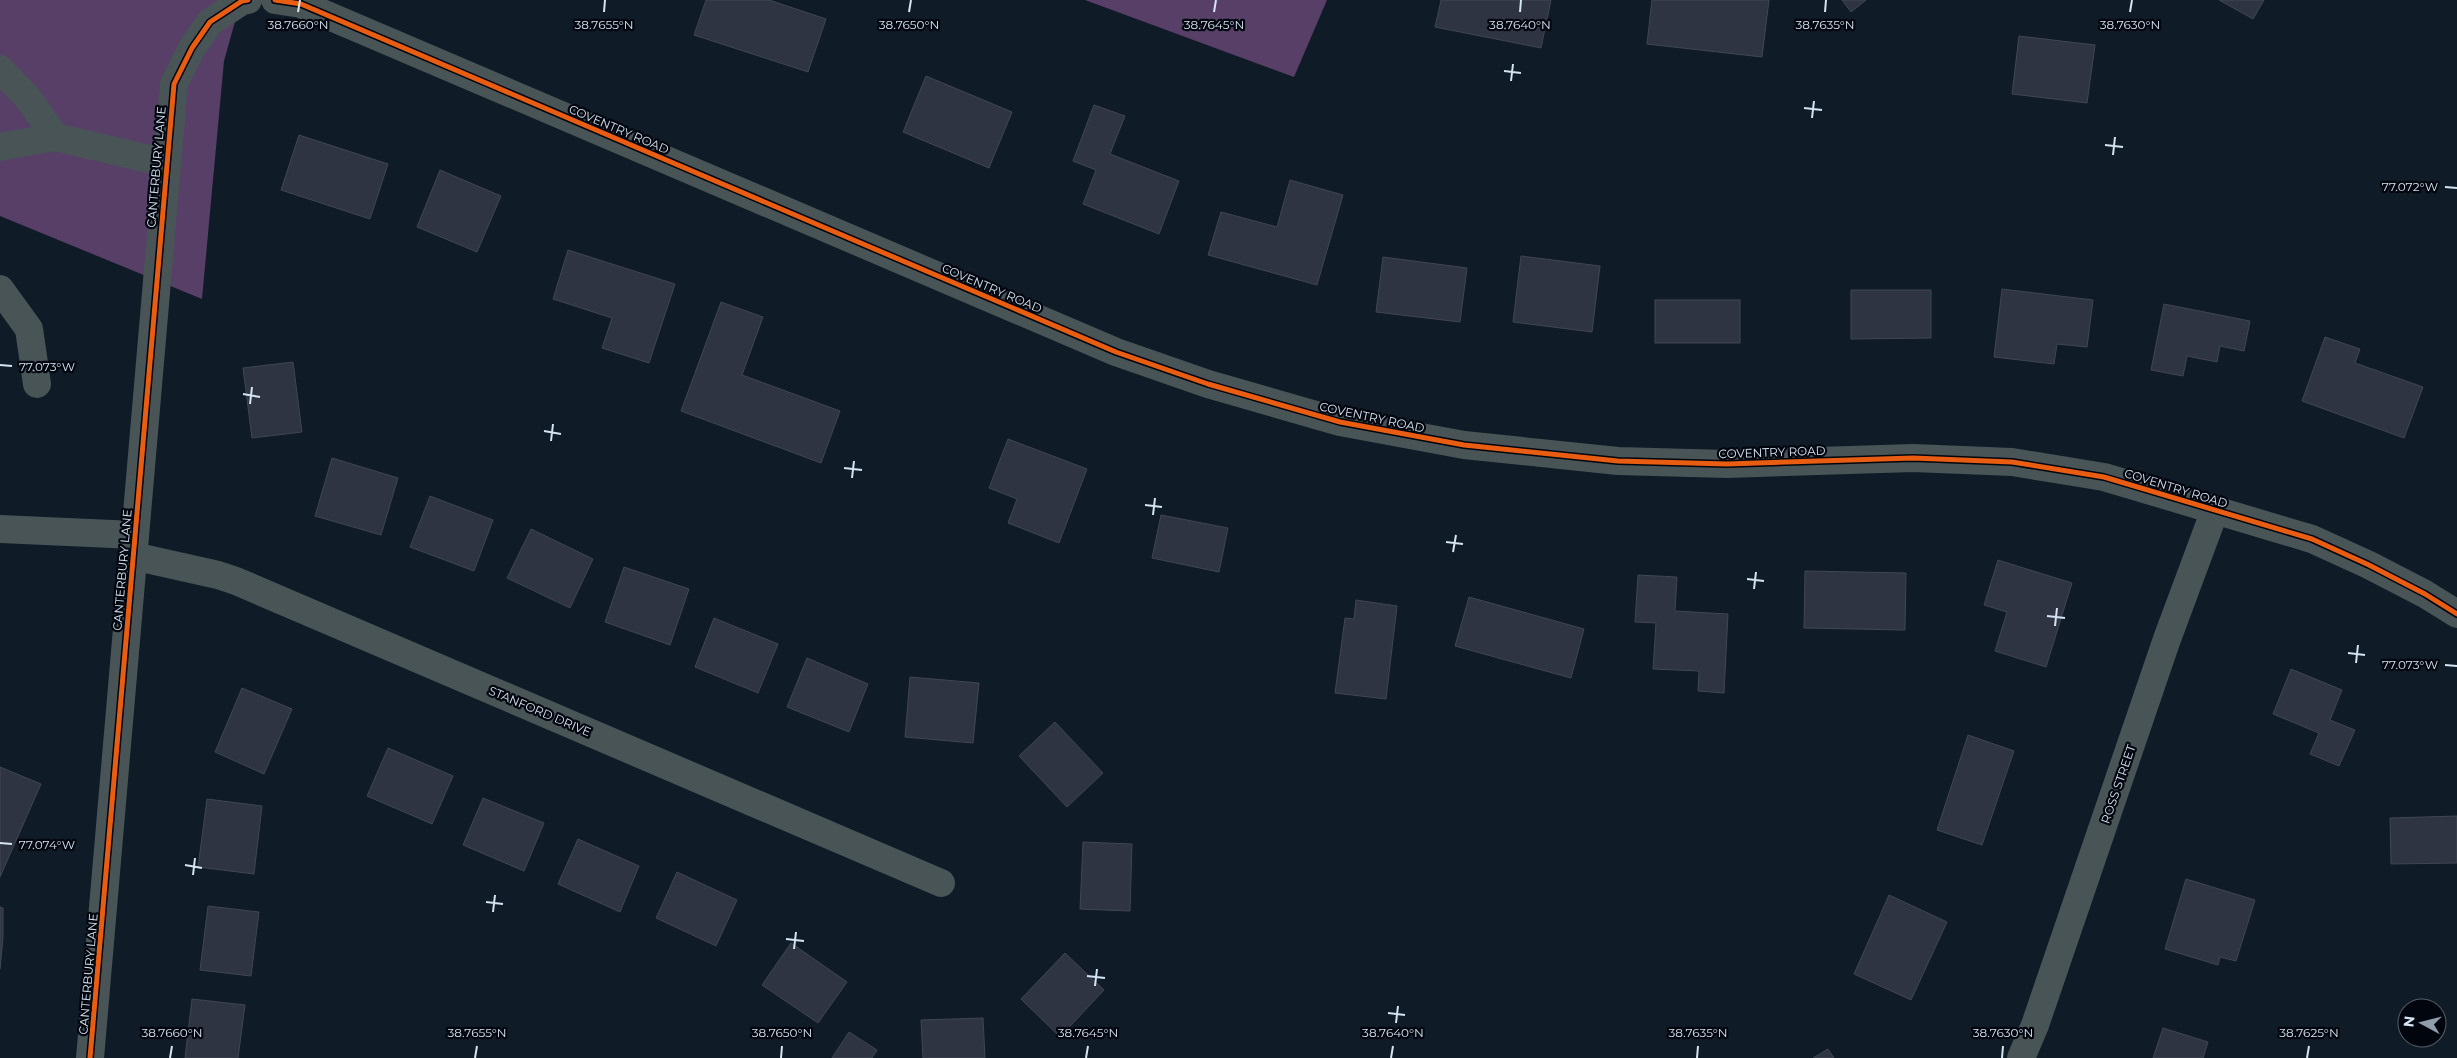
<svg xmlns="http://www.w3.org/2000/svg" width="2457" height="1058" font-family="Montserrat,sans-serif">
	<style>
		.forest { fill: #573f67 }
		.building { fill: #2f3442; stroke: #404652 }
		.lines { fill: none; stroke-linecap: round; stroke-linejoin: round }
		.minor { stroke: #495457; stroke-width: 28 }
		.cycleway-casing { stroke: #01060e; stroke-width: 8 }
		.cycleway { stroke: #e95d12; stroke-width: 5 }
		.ticks { fill: none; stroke: #d5e4f2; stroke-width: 2 }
		.labels { text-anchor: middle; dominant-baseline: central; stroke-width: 4.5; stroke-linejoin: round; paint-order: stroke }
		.street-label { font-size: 12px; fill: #d5e4f2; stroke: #01060e }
		.ticks-label { font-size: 12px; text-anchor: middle; fill: #d5e4f2; stroke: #01060e; stroke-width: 4.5; stroke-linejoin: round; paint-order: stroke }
	</style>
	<rect width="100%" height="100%" fill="#0f1b26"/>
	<!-- forest -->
	<g class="forest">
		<polygon points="0,0 241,0 224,61 202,299 0,216"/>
		<polygon points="1085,0 1327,0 1294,77"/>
	</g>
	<!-- building -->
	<g class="building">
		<polygon points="706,0 769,0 826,19 808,72 694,35"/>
		<polygon points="1441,0 1551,0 1541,48 1435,27"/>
		<polygon points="1652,0 1769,0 1762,57 1647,44"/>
		<polygon points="1842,0 1866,0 1851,12"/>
		<polygon points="2219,0 2264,0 2253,19"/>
		<polygon points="2019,36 2095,45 2087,103 2012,94"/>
		<polygon points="926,76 1012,112 989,168 903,132"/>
		<polygon points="1094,105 1125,116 1110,154 1179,181 1159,234 1083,204 1096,170 1073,161"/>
		<polygon points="299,135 388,164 370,219 281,190"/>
		<polygon points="440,170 501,196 477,252 417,227"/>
		<polygon points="1290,180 1343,195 1317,285 1208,255 1221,212 1277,227"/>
		<polygon points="568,250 675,284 649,363 602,348 612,318 553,299"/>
		<polygon points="1521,256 1600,266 1592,332 1513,322"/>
		<polygon points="1383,257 1467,268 1460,322 1376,312"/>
		<polygon points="2002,289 2093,300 2087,347 2057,344 2054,364 1994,357"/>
		<polygon points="1851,290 1931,290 1931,338 1851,339"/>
		<rect x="1655" y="300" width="85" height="43"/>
		<polygon points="721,302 763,317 742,375 840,411 821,463 681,411"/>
		<polygon points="2164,304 2250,321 2244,351 2220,346 2217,362 2187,356 2183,376 2151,370"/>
		<polygon points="2325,337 2360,349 2355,363 2423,387 2404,438 2302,401"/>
		<polygon points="293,362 302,432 252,438 243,368"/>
		<polygon points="1008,439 1087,469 1059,543 1008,523 1017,499 989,488"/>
		<polygon points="332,458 398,478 381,535 315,516"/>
		<polygon points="430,496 493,520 474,571 410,547"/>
		<polygon points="1161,515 1228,528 1219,572 1152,558"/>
		<polygon points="531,529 593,559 570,608 507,578"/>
		<polygon points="1998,560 2072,583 2046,667 1995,651 2007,612 1984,605"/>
		<polygon points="624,567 689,589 670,645 605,622"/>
		<polygon points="1805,571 1906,573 1905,630 1804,628"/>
		<polygon points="1638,575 1677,577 1675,611 1728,614 1724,693 1698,691 1699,671 1653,669 1656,623 1635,622"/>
		<polygon points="1469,597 1584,629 1571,678 1455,646"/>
		<polygon points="1356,600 1397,606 1386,699 1335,693 1345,618 1354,619"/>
		<polygon points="714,618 778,644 758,693 695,667"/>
		<polygon points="807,658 868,684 849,732 787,707"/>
		<polygon points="2291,669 2342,690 2330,720 2355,730 2339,766 2310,754 2319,733 2273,714"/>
		<polygon points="910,677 979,683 973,743 905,737"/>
		<polygon points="242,688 292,709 264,774 215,752"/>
		<polygon points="1055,722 1103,773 1067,807 1019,756"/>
		<polygon points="1968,735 2014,751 1982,845 1937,830"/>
		<polygon points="388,748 453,776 432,824 367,796"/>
		<polygon points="0,767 41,784 0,877"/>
		<polygon points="483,798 544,823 524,871 463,845"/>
		<polygon points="207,799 262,806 254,874 198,867"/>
		<polygon points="2457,816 2457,863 2391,864 2390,818"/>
		<polygon points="578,839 639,866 620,912 558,884"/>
		<polygon points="1083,842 1132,844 1130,911 1080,909"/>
		<polygon points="677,872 737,900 716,946 656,918"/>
		<polygon points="2186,879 2255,900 2236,961 2220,957 2218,965 2165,949"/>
		<polygon points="1889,895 1947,922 1911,1000 1854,974"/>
		<polygon points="208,906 259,912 251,976 200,970"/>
		<polygon points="0,907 3,908 3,938 0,969"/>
		<polygon points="791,943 847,982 818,1023 762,985"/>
		<polygon points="1065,953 1104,990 1060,1037 1021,999"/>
		<polygon points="192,999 245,1005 238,1058 185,1058"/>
		<polygon points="983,1018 985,1058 923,1058 921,1020"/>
		<polygon points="2163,1028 2208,1042 2203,1058 2153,1058"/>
		<polygon points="849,1032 877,1050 872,1058 832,1058"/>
		<polygon points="1828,1049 1834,1058 1813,1058"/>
	</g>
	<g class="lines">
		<!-- minor -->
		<g class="minor">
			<polyline points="275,0 301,4 1116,352 1208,384 1340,422 1464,445 1618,461 1727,464 1913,458 2012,462 2104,477 2312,539 2369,565 2425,594 2457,614"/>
			<polyline points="0,69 28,98 55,137"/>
			<polyline points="0,147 55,137 166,163"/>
			<polyline points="0,289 29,329 37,384"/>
			<polyline points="0,529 135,535"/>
			<polyline points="133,556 218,575 236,581 941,883"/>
			<polyline points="90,1058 174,84 192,48 210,22 242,1 248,0"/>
			<polyline points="2021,1058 2035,1025 2167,639 2215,510"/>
		</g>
		<!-- cycleway casing -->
		<g class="cycleway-casing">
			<g id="cycleway">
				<polyline points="275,0 301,4 1116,352 1208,384 1340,422 1464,445 1618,461 1727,464 1913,458 2012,462 2104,477 2312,539 2369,565 2425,594 2457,614"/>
				<polyline points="90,1058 174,84 192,48 210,22 242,1 248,0"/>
			</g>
		</g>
		<!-- cycleway -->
		<use href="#cycleway" class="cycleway"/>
	</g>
	<!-- ticks -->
	<path class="ticks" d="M298,12L300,0M604,12L605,0M909,12L911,0M1214,12L1216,0M1520,12L1521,0M1825,12L1826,0M2130,12L2132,0M1504,71L1521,73M1511,81L1513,64M1804,108L1822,110M1812,118L1814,101M2105,145L2123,147M2113,155L2115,137M2445,187L2457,188M0,365L12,366M243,394L260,397M250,404L252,387M544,431L561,434M551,441L553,424M844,468L862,470M852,478L854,461M1145,505L1162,507M1153,515L1155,498M1446,542L1463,544M1453,552L1456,535M1747,579L1764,581M1754,589L1756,572M2047,616L2065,618M2055,626L2057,608M2348,653L2365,655M2356,663L2358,645M2445,665L2457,666M0,843L12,844M185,865L202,868M193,875L195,858M486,902L503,904M493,912L495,895M786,939L804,941M794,949L796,932M1087,976L1105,978M1095,986L1097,969M1388,1013L1405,1015M1396,1023L1398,1006M170,1058L172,1046M475,1058L477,1046M781,1058L782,1046M1086,1058L1088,1046M1391,1058L1393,1046M1697,1058L1698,1046M2002,1058L2003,1046M2307,1058L2309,1046"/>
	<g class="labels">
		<!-- street labels -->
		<g class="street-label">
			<text transform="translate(619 129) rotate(23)">COVENTRY ROAD</text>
			<text transform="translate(156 167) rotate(-85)">CANTERBURY LANE</text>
			<text transform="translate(992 288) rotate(23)">COVENTRY ROAD</text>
			<text transform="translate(1372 417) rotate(12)">COVENTRY ROAD</text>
			<text transform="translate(1772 452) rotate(-2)">COVENTRY ROAD</text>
			<text transform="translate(2176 488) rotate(17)">COVENTRY ROAD</text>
			<text transform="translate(122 570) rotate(-85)">CANTERBURY LANE</text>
			<text transform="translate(540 711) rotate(23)">STANFORD DRIVE</text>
			<text transform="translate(2118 784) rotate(-71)">ROSS STREET</text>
			<text transform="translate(88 974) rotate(-85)">CANTERBURY LANE</text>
		</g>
	</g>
	<g class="ticks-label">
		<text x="298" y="29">38.7660°N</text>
		<text x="604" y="29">38.7655°N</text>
		<text x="909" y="29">38.7650°N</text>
		<text x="1214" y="29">38.7645°N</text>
		<text x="1520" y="29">38.7640°N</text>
		<text x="1825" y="29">38.7635°N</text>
		<text x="2130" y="29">38.7630°N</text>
		<text x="2410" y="191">77.072°W</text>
		<text x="47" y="371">77.073°W</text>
		<text x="2410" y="669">77.073°W</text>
		<text x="47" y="849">77.074°W</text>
		<text x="172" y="1037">38.7660°N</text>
		<text x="477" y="1037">38.7655°N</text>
		<text x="782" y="1037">38.7650°N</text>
		<text x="1088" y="1037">38.7645°N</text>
		<text x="1393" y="1037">38.7640°N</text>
		<text x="1698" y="1037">38.7635°N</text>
		<text x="2003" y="1037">38.7630°N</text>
		<text x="2309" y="1037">38.7625°N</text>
	</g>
	<!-- north arrow -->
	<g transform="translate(2422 1023) rotate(277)"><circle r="24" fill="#01060e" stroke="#565f69"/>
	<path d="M0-4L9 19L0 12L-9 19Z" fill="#909eab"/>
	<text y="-8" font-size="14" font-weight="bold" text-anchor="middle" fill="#d5e4f2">N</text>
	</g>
</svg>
